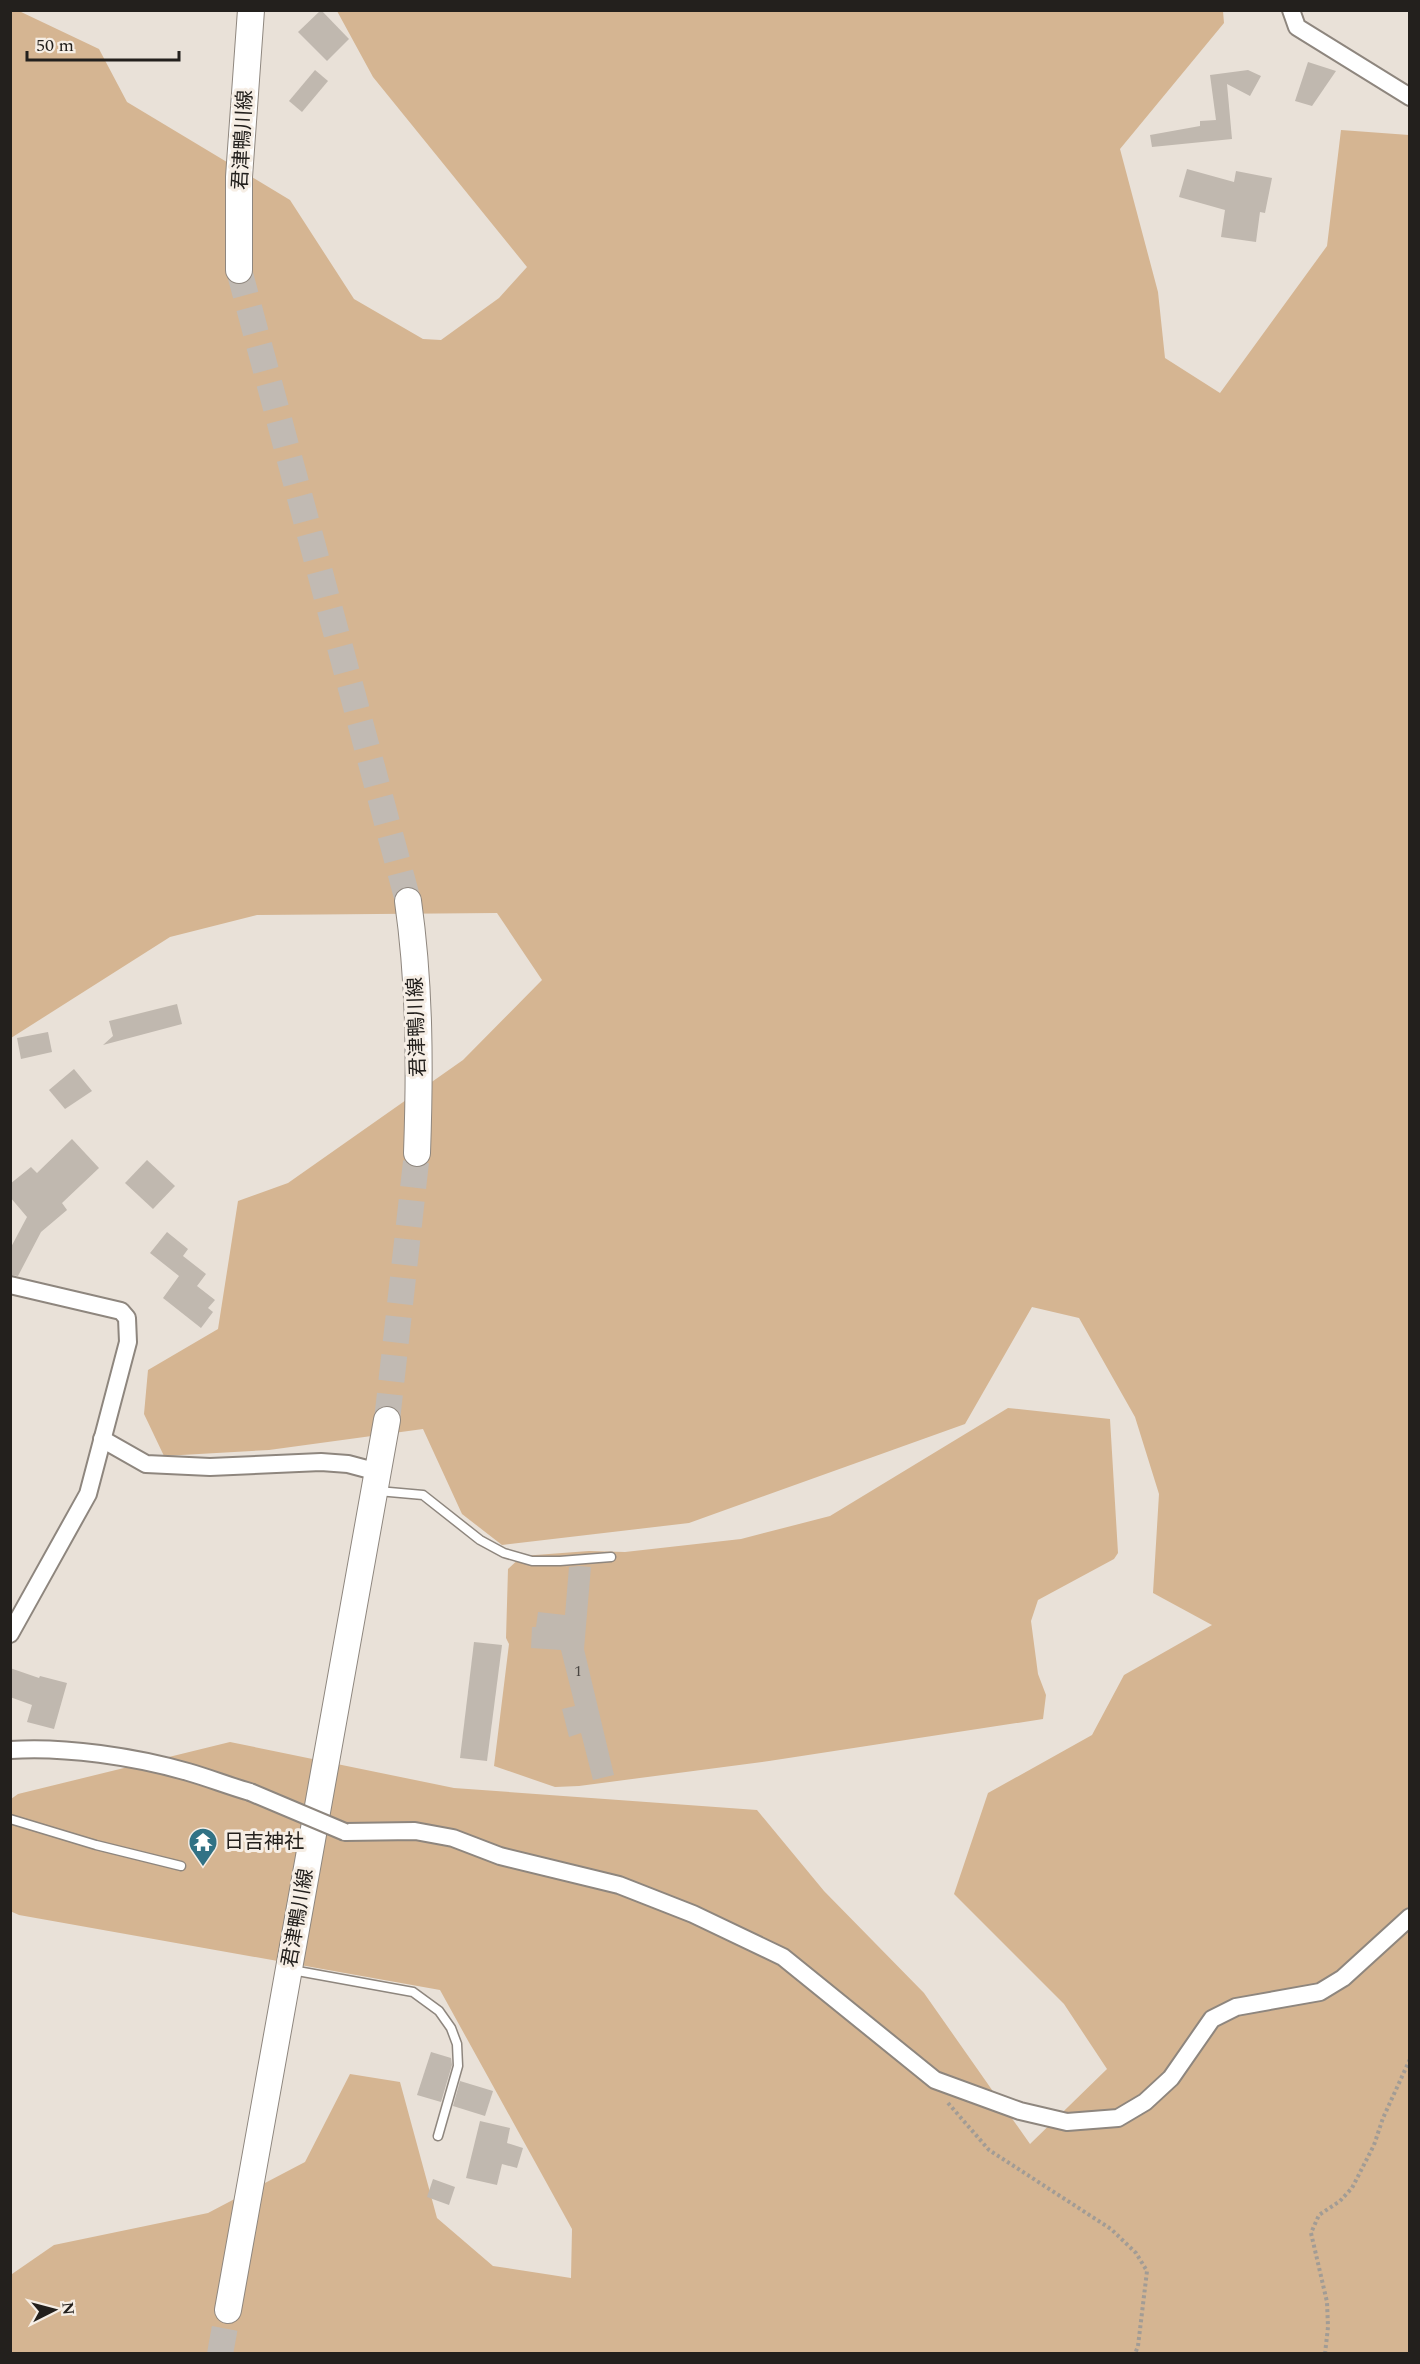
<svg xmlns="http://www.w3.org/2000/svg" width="1420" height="2364" font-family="Spectral,'Noto Sans JP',serif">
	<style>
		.green { fill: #d5b592 }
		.building { fill: #c0b8af }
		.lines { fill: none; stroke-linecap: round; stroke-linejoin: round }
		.primary-tunnel { stroke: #c1bab3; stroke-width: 26; stroke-dasharray: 26 13; stroke-linecap: butt }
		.lane-casing { stroke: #8e867e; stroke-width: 11 }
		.street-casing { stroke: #8e867e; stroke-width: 20 }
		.primary-casing { stroke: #8e867e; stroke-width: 28 }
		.path { stroke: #a29c95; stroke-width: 4; stroke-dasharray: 3 3; stroke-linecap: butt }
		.lane { stroke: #fff; stroke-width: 8 }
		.street { stroke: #fff; stroke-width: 16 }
		.primary { stroke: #fff; stroke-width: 26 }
		.street-bridge-casing { stroke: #8e867e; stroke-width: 20; stroke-linecap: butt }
		.street-bridge { stroke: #fff; stroke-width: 16 }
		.labels { text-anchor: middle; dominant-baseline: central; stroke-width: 6; stroke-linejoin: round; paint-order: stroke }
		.number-label { font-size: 16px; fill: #4a4642 }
		.street-label { font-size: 20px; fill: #23201d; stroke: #f6eee5 }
		.poi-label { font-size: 20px; fill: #23201d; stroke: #f6eee5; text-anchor: start }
	</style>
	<rect width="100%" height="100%" fill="#e9e1d8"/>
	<!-- green -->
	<g class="green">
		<polygon points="11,11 19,11 99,49 127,102 290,200 354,299 423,339 441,340 499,298 527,267 373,77 337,11 1223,11 1224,23 1120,149 1158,292 1165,358 1220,393 1327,246 1341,130 1409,135 1409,2353 11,2353 10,2275 12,2274 54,2245 208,2213 305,2162 350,2074 400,2082 437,2218 493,2266 571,2278 572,2229 440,1990 19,1915 10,1911 11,1799 18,1794 230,1742 454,1788 757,1810 824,1891 924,1993 1030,2144 1107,2069 1064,2004 954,1894 988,1793 1092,1735 1124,1675 1212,1625 1153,1593 1159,1494 1135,1417 1079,1318 1032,1307 965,1424 689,1523 502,1545 462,1514 423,1429 269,1450 164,1456 144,1414 148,1370 218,1329 238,1201 288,1183 463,1060 542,980 497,913 257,915 170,937 11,1038"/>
		<polygon points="1008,1408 1110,1419 1118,1553 1114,1559 1038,1600 1031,1621 1038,1674 1046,1695 1043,1719 769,1761 579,1786 555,1787 494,1766 509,1644 506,1638 508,1569 522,1556 589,1551 625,1552 741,1539 830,1516"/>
	</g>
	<!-- building -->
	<g class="building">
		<polygon points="321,10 349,39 327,61 298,32"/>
		<polygon points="1308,62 1336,71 1312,106 1295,101"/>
		<polygon points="315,70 328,81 302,112 289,101"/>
		<polygon points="1248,70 1261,76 1250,96 1227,84 1232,139 1152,147 1150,135 1200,126 1200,121 1216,120 1210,75"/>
		<polygon points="1187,169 1234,182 1236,171 1272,178 1265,213 1260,212 1256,242 1221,237 1225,210 1179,197"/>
		<polygon points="177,1004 182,1024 103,1045 113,1036 109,1021"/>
		<polygon points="48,1032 52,1052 21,1059 17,1038"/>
		<polygon points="74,1069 92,1091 65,1109 49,1090"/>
		<polygon points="72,1139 99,1168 62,1203 67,1210 41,1232 18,1276 10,1275 10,1249 27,1217 10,1197 10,1184 31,1167 37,1173"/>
		<polygon points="147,1160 175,1186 153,1209 125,1183"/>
		<polygon points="167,1232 188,1249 183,1256 206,1274 197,1286 215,1300 208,1308 213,1312 201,1328 163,1298 179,1276 150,1253"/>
		<polygon points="579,1566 591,1567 584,1649 614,1775 593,1780 581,1733 569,1737 562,1709 575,1706 561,1650 531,1648 532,1627 536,1627 538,1612 565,1615 569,1567"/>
		<polygon points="474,1642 502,1645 487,1761 460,1758"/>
		<polygon points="10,1668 39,1678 40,1676 67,1683 54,1729 27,1722 32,1705 10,1697"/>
		<polygon points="431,2052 451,2058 452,2065 441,2102 417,2095"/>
		<polygon points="460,2081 493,2091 485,2116 453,2106"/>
		<polygon points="480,2121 510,2128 507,2143 523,2148 517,2168 502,2164 497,2185 466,2178"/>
		<polygon points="433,2179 455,2187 449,2205 427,2197"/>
	</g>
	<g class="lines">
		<!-- primary-tunnel -->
		<g class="primary-tunnel">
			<polyline points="239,270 408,901"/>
			<polyline points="387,1420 417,1153"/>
			<polyline points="220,2354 228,2310"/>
		</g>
		<!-- lane casing -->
		<g class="lane-casing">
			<g id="lane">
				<polyline points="378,1491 423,1495 480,1540 504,1553 532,1561 560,1561 611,1557"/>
				<polyline points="10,1819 96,1845 181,1866"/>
				<polyline points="292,1970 413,1992 439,2011 451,2028 457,2044 458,2066 438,2136"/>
			</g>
		</g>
		<!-- street casing -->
		<g class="street-casing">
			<g id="street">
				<polyline points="1291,10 1297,27 1410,97"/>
				<polyline points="10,1285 121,1311 127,1318 128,1342 88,1494 10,1634"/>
				<polyline points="102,1439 146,1464 210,1467 321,1462 348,1464 378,1472"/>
				<path d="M10,1750C64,1746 136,1757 188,1772C209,1778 229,1786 250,1792"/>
				<polyline points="345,1832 415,1831 453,1838 500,1856 619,1885 693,1914 783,1957 935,2080 1020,2111 1067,2122 1118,2118 1145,2102 1171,2078 1212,2019 1236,2007 1320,1992 1343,1978 1410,1917"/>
			</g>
		</g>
		<!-- primary casing -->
		<g class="primary-casing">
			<g id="primary">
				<polyline points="239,270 239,177 251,10"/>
				<path d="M408,901C420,985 420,1069 417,1153"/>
				<polyline points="228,2310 387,1420"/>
			</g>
		</g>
		<!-- path -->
		<g class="path">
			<polyline points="948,2103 989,2150 1111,2229 1136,2253 1147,2271 1138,2346 1135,2354"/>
			<polyline points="1325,2354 1328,2327 1327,2302 1311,2233 1319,2215 1340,2201 1352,2188 1374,2145 1383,2118 1410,2059"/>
		</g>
		<!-- lane -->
		<use href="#lane" class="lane"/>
		<!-- street -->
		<use href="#street" class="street"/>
		<!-- primary -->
		<use href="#primary" class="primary"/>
		<!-- street-bridge casing -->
		<g class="street-bridge-casing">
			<polyline id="street-bridge" points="250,1792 345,1832"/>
		</g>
		<!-- street-bridge -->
		<use href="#street-bridge" class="street-bridge"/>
	</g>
	<!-- icons -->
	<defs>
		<g id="temple-pin" transform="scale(1.5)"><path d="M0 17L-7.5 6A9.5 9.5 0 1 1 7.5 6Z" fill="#317285" stroke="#f6eee5"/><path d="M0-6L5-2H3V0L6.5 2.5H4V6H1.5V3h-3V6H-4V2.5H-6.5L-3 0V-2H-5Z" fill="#fff"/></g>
	</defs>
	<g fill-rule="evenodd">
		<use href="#temple-pin" x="203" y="1842"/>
	</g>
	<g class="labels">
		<!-- number labels -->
		<g class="number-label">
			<text x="578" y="1671">1</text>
		</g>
		<!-- street labels -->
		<g class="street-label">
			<text transform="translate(243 140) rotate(-87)">君津鴨川線</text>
			<text transform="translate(417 1027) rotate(-92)">君津鴨川線</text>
			<text transform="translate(298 1918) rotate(-80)">君津鴨川線</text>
		</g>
		<!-- poi labels -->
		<g class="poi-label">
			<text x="224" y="1842">日吉神社</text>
		</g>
	</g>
	<!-- border -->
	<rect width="1420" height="2364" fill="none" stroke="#23201d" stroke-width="24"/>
	<!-- north arrow -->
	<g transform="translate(54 2310) rotate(84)" stroke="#f6eee5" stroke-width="4.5" paint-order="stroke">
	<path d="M0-4.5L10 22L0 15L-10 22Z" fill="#23201d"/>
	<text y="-9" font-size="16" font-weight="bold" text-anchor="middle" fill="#23201d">N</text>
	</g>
	<!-- scale -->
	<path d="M27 51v9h152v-9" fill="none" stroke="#23201d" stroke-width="3"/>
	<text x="36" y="51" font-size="18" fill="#23201d" stroke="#f6eee5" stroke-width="4.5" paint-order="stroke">50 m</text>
</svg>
